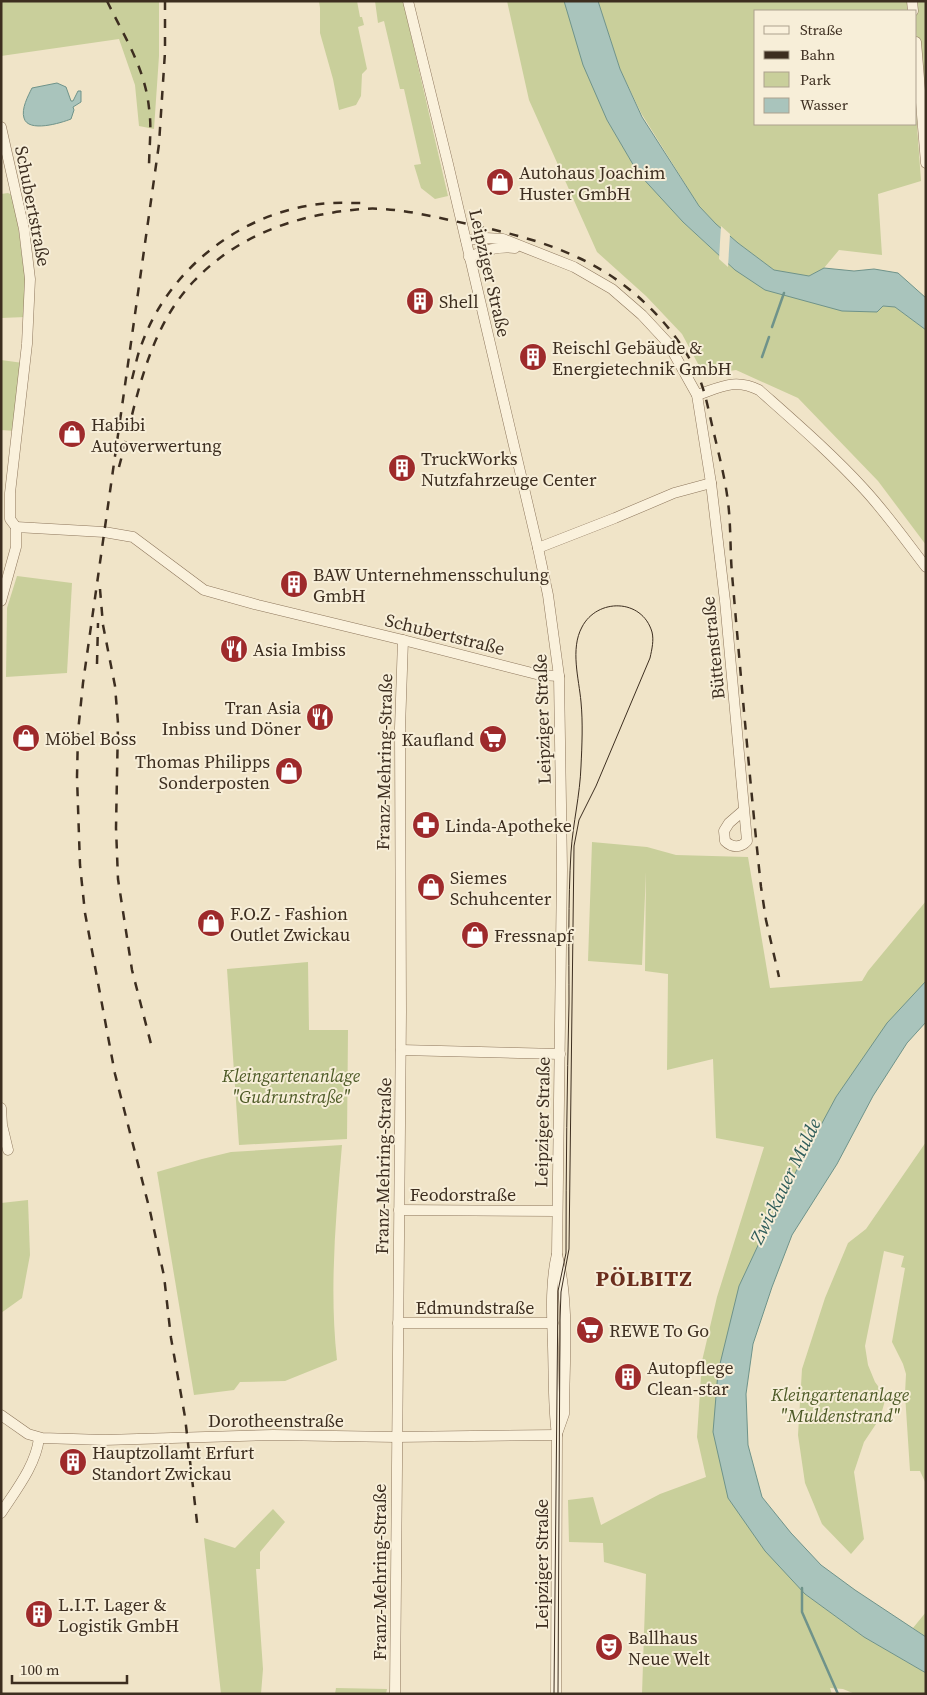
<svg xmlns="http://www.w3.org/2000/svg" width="927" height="1695" font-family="'Source Serif 4',serif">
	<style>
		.green { fill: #c9cf9b }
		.water { fill: #a9c4bc; stroke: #6f938a }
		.pier { fill: #f0e4c8 }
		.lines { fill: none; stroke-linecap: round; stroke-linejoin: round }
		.stream { stroke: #6f938a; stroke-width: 2.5 }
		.minor-casing { stroke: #8d765c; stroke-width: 11 }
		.minor { stroke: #faf1dc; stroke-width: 10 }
		.tram { stroke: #3d2e20; stroke-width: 1 }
		.rail { stroke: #3d2e20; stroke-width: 2.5; stroke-dasharray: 9 9; stroke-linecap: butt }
		.labels { text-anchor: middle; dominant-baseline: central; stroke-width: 4; stroke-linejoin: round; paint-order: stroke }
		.poi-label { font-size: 18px; fill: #3d2e20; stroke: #f7eed8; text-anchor: start }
		.street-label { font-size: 18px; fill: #3d2e20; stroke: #f7eed8 }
		.park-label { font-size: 18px; font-style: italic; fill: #4d5a26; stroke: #f7eed8 }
		.water-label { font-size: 19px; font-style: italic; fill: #2f5d5a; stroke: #f7eed8 }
		.district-label { font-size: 22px; font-weight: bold; letter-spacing: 1px; fill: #6b2e1e; stroke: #f7eed8 }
	</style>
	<rect width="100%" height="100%" fill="#f0e4c8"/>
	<!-- green -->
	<g class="green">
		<polygon points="1,1 159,1 159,56 154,129 139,126 135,85 119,39 1,56"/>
		<polygon points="319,1 357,1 360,17 362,17 364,25 358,27 367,69 362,74 361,96 356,105 339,110 333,79 320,33 320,8"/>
		<polygon points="375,1 403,1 448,196 435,199 421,188 414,165 421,164 404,89 400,89 384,21 378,23"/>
		<polygon points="507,1 564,1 607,120 638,173 683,222 735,270 883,306 895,307 926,330 926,545 878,481 798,398 736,370 704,375 682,334 646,296 597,252 529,100"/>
		<polygon points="598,1 907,1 908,11 756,11 756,124 916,124 916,112 921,181 878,194 882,255 839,250 824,268 809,276 792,274 774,270 738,243 716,224 699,206 641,113 620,69"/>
		<polygon points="914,1 926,1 926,90 920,91"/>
		<polygon points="8,193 14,196 25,278 26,317 1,318 1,194"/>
		<polygon points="1,360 23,363 15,431 1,430"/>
		<polygon points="17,576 72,583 67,673 6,677 7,608"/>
		<polygon points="592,842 647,847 676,855 748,857 770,988 862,981 868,971 926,901 926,982 836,1097 713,1432 805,1594 864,1637 926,1673 926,1694 855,1694 843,1689 830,1688 832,1694 642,1694 646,1574 604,1562 603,1543 569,1542 568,1500 593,1497 601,1525 660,1494 706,1477 697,1437 702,1361 717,1297 764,1147 716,1138 713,1059 667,1070 668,974 645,971 646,872 642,965 588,961"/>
		<polygon points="308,962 309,1030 348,1030 347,1139 239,1145 227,969"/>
		<polygon points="926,1142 926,1484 920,1471 910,1471 905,1394 906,1374 903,1364 892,1342 905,1268 901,1267 904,1256 884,1251 865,1346 868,1365 875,1382 886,1397 880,1418 864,1442 854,1472 864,1539 851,1554 822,1524 805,1483 798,1435 802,1369 825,1298 848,1243 866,1229"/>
		<path d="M342,1145C336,1217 329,1288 337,1360L285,1381L240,1382L234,1390L194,1395L157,1172L202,1159L231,1152Z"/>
		<polygon points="28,1200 30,1255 22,1298 1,1313 1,1203"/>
		<polygon points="273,1509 285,1522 260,1552 260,1569 256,1569 263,1669 261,1694 221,1694 204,1538 235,1548"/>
		<polygon points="926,1612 926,1637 913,1628"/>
		<polygon points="336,1688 387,1689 386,1694 335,1694"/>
	</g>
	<!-- water -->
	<g class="water">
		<polygon points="564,1 598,1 620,69 642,117 699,206 716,224 738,243 774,270 809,276 824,268 854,271 874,269 898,273 926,298 926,330 895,307 883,306 877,312 842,311 765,290 735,270 683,222 638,173 607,120 583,65"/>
		<path d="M57,83L66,87L71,101H73L78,91H81V102L73,107L74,110L71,119C61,123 28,133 24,118C21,109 28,96 32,88Z"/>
		<polygon points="926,981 926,1022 907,1043 873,1096 837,1164 792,1235 772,1287 753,1344 746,1394 748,1445 762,1497 791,1533 821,1565 855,1590 926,1637 926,1673 864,1637 805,1594 765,1551 728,1498 713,1432 718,1372 739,1286 769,1222 836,1097 887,1023"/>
	</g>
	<!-- pier -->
	<polygon class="pier" points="721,226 730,234 728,267 719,259"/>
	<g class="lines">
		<!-- stream -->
		<g class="stream">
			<polyline points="772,327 784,293"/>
			<polyline points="762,357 769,337"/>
			<polyline points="802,1588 802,1612 838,1694"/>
		</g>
		<!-- minor casing -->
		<g class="minor-casing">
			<g id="minor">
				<path d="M408,1L448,164L538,548L548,595L559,676L562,869L557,1254C550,1283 552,1316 553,1346C554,1376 553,1406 557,1435L556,1694"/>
				<polyline points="912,1 913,11"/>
				<polyline points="916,42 926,163"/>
				<polyline points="1,127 24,229 30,279 27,344 10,493 10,519 16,527"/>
				<path d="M466,240L486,238L503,239L574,267L612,289L642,315L668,343L697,395L711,483L725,601L747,841C741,848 732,848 725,841L724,831L729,823L744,810"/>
				<path d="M469,257C485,250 498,246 515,248"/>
				<path d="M697,395C721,387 735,378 759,390C795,422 832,454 864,489C887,514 906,541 926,567"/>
				<polyline points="538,548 615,518 674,493 711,483"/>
				<polyline points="1,601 16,547 16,527 104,532 133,537 204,590 258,605 403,640 540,675 559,676"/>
				<polyline points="401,1050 560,1054"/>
				<polyline points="1,1108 2,1125 8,1150"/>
				<polyline points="399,1210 557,1211"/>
				<path d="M557,1255C570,1303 564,1364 564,1414L558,1431"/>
				<polyline points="398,1323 553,1323"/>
				<polyline points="1,1415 28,1434 42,1438 104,1440 273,1435 396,1437 557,1435"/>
				<path d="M1,1513C16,1490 36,1465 39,1438"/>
				<polyline points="395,1694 401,1012 400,728 403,640"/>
			</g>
		</g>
		<!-- minor -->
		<use href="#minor" class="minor"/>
		<!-- tram -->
		<path class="tram" d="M554,1694L558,1291L566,1253C566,1169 567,1086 569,1003C569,953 568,902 571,852C573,823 580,795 581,766C582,745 583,723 581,702C579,679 570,649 582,627C597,598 642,598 652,632C654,640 652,649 650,658L596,786L579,820L574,846L569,1249L561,1292L560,1320L558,1694"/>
		<!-- rail -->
		<g class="rail">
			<path d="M107,1C124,36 145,68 149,108C152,128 149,148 149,169"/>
			<polyline points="165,1 165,52 159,144 83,683 78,732 77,777 80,865 85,913 115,1074 150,1211 164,1276 171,1338 185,1417 198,1531"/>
			<path d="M132,379C135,368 137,356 141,346C167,272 236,216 313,205C330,202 346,203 363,203"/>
			<path d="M119,467C136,404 146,331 194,281C234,239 287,218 344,211C357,209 370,208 383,209C414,211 443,219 473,225C509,233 546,242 579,258C629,281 675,325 698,375C705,391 708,408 712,425C718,451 725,477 728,502C731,526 730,550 732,574C741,678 750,783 761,887L766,920L779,977"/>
			<polyline points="100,589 103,625 115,686 118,723 116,828 118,879 132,970 151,1044"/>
			<polyline points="97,664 98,623"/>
		</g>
	</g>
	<!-- icons -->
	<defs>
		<g id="shop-disc" transform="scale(1.4375)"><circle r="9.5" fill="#9e2a2b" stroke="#f7eed8"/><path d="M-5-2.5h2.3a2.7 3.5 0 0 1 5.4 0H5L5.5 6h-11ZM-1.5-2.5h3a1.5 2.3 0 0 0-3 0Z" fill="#fff"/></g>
		<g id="building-disc" transform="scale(1.4375)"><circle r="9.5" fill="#9e2a2b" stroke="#f7eed8"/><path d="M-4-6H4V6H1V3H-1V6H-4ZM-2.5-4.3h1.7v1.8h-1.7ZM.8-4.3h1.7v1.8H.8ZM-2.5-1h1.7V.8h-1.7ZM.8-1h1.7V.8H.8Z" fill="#fff"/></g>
		<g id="restaurant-disc" transform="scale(1.4375)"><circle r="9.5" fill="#9e2a2b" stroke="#f7eed8"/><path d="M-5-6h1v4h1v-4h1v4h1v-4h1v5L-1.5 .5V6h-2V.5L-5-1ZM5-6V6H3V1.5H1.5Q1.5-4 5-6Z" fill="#fff"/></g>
		<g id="supermarket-disc" transform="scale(1.4375)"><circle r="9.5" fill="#9e2a2b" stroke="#f7eed8"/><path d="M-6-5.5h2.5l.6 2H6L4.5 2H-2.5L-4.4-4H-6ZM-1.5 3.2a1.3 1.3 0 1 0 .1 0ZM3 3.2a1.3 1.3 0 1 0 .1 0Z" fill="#fff"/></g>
		<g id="pharmacy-disc" transform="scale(1.4375)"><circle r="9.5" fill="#9e2a2b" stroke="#f7eed8"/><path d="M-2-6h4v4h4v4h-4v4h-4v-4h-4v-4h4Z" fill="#fff"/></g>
		<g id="theatre-disc" transform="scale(1.4375)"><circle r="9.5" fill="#9e2a2b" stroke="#f7eed8"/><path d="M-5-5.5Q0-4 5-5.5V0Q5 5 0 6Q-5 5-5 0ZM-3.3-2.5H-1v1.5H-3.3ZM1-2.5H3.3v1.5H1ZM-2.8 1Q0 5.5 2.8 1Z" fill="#fff"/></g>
	</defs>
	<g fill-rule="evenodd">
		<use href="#shop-disc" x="500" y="182"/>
		<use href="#building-disc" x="420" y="301"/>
		<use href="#building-disc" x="533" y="357"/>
		<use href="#shop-disc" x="72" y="434"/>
		<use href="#building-disc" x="402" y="468"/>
		<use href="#building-disc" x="294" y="584"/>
		<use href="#restaurant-disc" x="234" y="649"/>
		<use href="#restaurant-disc" x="320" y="717"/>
		<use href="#shop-disc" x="26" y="738"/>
		<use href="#supermarket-disc" x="493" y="739"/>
		<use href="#shop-disc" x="289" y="771"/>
		<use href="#pharmacy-disc" x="426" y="825"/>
		<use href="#shop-disc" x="431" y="887"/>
		<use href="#shop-disc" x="211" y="923"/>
		<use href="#shop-disc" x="475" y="935"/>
		<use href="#supermarket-disc" x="590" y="1330"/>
		<use href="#building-disc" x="628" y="1377"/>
		<use href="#building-disc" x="73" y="1462"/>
		<use href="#building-disc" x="39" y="1614"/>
		<use href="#theatre-disc" x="609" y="1647"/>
	</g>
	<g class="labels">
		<!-- poi labels -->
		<g class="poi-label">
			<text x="519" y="172">Autohaus Joachim<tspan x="519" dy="21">Huster GmbH</tspan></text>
			<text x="439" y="301">Shell</text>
			<text x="552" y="347">Reischl Gebäude &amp;<tspan x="552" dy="21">Energietechnik GmbH</tspan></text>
			<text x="91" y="424">Habibi<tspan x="91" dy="21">Autoverwertung</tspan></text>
			<text x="421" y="458">TruckWorks<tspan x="421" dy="21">Nutzfahrzeuge Center</tspan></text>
			<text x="313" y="574">BAW Unternehmensschulung<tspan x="313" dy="21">GmbH</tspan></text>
			<text x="253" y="649">Asia Imbiss</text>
			<text x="301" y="707" text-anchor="end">Tran Asia<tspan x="301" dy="21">Inbiss und Döner</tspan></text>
			<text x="45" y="738">Möbel Boss</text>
			<text x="474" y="739" text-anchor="end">Kaufland</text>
			<text x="270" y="761" text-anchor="end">Thomas Philipps<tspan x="270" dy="21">Sonderposten</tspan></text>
			<text x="445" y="825">Linda-Apotheke</text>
			<text x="450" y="877">Siemes<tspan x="450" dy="21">Schuhcenter</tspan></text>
			<text x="230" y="913">F.O.Z - Fashion<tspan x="230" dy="21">Outlet Zwickau</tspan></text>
			<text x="494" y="935">Fressnapf</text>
			<text x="609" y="1330">REWE To Go</text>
			<text x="647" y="1367">Autopflege<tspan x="647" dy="21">Clean-star</tspan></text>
			<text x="92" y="1452">Hauptzollamt Erfurt<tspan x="92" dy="21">Standort Zwickau</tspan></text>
			<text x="58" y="1604">L.I.T. Lager &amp;<tspan x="58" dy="21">Logistik GmbH</tspan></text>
			<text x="628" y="1637">Ballhaus<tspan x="628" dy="21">Neue Welt</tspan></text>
		</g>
		<!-- street labels -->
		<g class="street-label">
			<text transform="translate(33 206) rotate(79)">Schubertstraße</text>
			<text transform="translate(490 273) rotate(77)">Leipziger Straße</text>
			<text transform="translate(445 634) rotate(14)">Schubertstraße</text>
			<text transform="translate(713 648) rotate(-96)">Büttenstraße</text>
			<text transform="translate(542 719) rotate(-92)">Leipziger Straße</text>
			<text transform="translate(384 762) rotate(-89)">Franz-Mehring-Straße</text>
			<text transform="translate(542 1122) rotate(-89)">Leipziger Straße</text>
			<text transform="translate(383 1166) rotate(-89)">Franz-Mehring-Straße</text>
			<text x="463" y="1194">Feodorstraße</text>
			<text x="475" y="1307">Edmundstraße</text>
			<text x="276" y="1420">Dorotheenstraße</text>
			<text transform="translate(541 1564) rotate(-90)">Leipziger Straße</text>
			<text transform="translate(379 1572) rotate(-90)">Franz-Mehring-Straße</text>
		</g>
		<!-- park labels -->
		<g class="park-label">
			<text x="291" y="1075">Kleingartenanlage<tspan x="291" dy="21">"Gudrunstraße"</tspan></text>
			<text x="840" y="1394">Kleingartenanlage<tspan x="840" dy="21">"Muldenstrand"</tspan></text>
		</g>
		<!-- water labels -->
		<g class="water-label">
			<text transform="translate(785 1181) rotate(-64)">Zwickauer Mulde</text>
		</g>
		<!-- district labels -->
		<g class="district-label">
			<text x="644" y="1278">PÖLBITZ</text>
		</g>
	</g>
	<!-- border -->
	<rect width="927" height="1695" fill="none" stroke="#3d2e20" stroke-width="5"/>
	<!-- legend -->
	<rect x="754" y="10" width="162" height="115" fill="#f7eed8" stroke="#ada18e"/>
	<rect x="764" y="26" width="25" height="8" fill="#faf1dc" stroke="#ada18e"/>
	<text x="800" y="35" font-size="15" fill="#3d2e20">Straße</text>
	<rect x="764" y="51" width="25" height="8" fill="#3d2e20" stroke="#ada18e"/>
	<text x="800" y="60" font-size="15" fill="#3d2e20">Bahn</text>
	<rect x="764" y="72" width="25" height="15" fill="#c9cf9b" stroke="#ada18e"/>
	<text x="800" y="85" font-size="15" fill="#3d2e20">Park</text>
	<rect x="764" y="98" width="25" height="15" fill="#a9c4bc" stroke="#ada18e"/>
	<text x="800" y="110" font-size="15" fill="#3d2e20">Wasser</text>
	<!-- scale -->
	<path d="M12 1675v8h115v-8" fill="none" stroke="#3d2e20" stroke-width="2.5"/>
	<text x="20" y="1675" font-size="15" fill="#3d2e20" stroke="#f7eed8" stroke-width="4" paint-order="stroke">100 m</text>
</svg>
